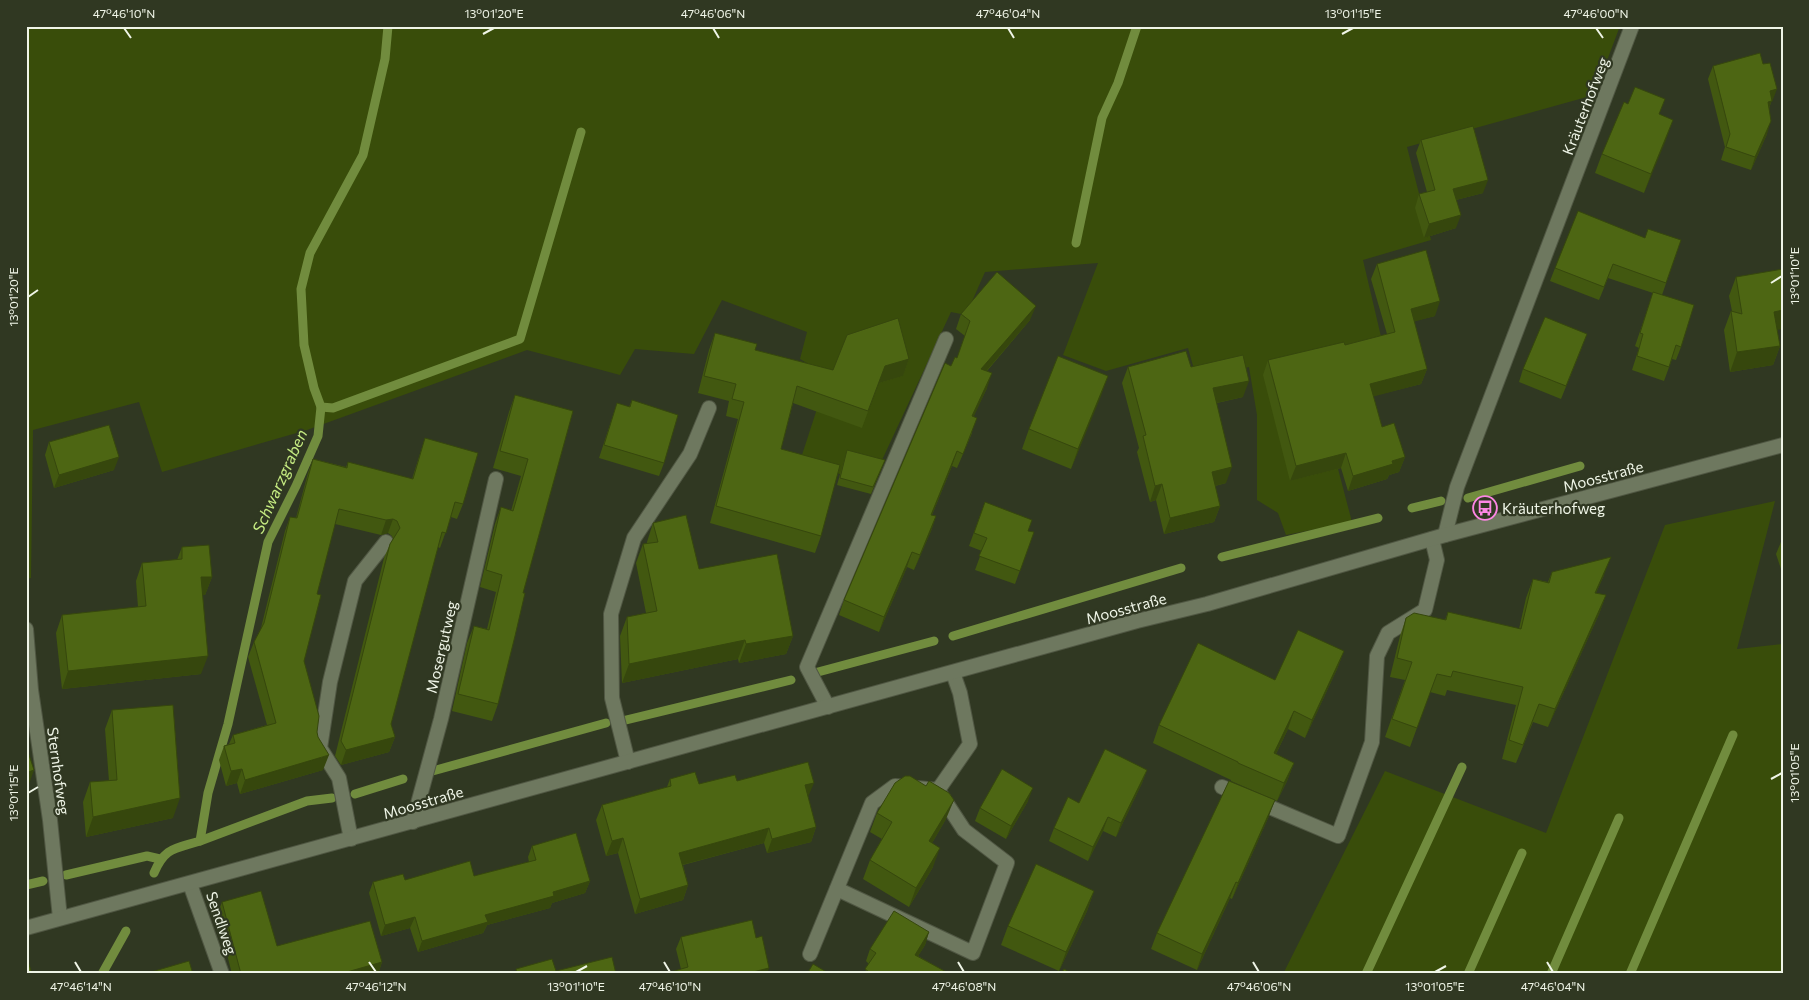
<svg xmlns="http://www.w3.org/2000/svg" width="1809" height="1000" font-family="Commissioner,sans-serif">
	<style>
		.green { fill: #394d0a }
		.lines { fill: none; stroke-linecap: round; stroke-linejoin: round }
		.stream { stroke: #718c3e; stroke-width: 9 }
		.service-casing { stroke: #505743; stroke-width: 16 }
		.minor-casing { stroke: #505743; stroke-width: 16 }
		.tertiary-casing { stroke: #505743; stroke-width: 16 }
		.service { stroke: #6e785f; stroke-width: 14 }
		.minor { stroke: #6e785f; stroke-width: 14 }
		.tertiary { stroke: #6e785f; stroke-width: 14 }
		.wall { fill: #425810 }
		.shaded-wall { fill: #36470d }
		.building { fill: #4d6613; stroke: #36470d }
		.ticks { fill: none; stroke: #eff5e7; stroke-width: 2 }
		.labels { text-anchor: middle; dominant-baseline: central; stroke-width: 4.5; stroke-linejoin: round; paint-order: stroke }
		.street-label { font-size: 15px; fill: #eff5e7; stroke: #303822 }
		.poi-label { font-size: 15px; fill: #eff5e7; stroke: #303822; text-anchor: start }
		.water-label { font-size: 16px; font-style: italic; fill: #c6ec82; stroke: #303822 }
		.neatline { fill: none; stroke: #eff5e7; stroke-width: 2 }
		.ticks-label { font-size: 12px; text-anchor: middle; fill: #eff5e7 }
	</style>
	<rect width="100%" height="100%" fill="#303822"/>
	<!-- green -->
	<g class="green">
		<polygon points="26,26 1620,26 1594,95 1407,147 1431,240 1363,260 1383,345 1362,354 1383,431 1332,446 1352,522 1286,535 1278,513 1257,500 1257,415 1249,367 1197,380 1188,348 1106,371 1063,355 1098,263 985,272 966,315 951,312 882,460 842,475 801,458 828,375 800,359 807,332 722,300 694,354 635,349 620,375 527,350 307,430 162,472 139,402 33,430 31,578 26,579"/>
		<polygon points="1775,501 1737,649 1783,644 1783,974 1283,974 1385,771 1546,833 1665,525"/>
	</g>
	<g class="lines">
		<!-- stream -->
		<g class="stream">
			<polyline points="1076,243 1102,118 1118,83 1137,26"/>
			<polyline points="321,407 333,408 520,339 581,132"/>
			<polyline points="1468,498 1580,466"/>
			<polyline points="1412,508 1441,501"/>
			<polyline points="1222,557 1378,518"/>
			<polyline points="953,636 1181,568"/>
			<polyline points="818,672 934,641"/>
			<polyline points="626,720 791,680"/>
			<polyline points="429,772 606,723"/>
			<polyline points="355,794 403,779"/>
			<polyline points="200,841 307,801 332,798"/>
			<path d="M154,873C165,847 175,849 200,841L208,793L228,724L268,542L296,486L318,436L321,407L314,388L304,345L301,289L310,253L363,155L385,59L388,26"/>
			<polyline points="66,875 147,856 160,859"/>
			<polyline points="26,885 43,881"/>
			<polyline points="102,974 126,931"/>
			<polyline points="1366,974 1462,767"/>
			<polyline points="1468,974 1522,853"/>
			<polyline points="1551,974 1619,818"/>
			<polyline points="1630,974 1733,735"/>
		</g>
		<!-- service casing -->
		<g class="service-casing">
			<g id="service">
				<polyline points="628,762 612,698 611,614 634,538 690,454 709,408"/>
				<polyline points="351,839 339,778 320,748 330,682 355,581 386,542"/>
				<polyline points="837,889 973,953 1007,863 964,830 941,795"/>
				<polyline points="810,954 872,803 895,786 938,790 970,744 960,693 953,673"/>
			</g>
		</g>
		<!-- minor casing -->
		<g class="minor-casing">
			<g id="minor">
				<polyline points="1445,535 1457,487 1632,26"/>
				<polyline points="26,629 31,690 50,820 60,918"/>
				<polyline points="828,707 807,667 946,339"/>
				<polyline points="1222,787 1338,836 1372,742 1377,656 1388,633 1425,610 1437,560 1432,539"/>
				<polyline points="413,822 441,719 496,479"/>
				<polyline points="190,884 222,974"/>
			</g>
		</g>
		<!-- tertiary casing -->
		<g class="tertiary-casing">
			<polyline id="tertiary" points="26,928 1137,621 1207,604 1445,535 1783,445"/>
		</g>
		<!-- service -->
		<use href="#service" class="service"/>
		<!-- minor -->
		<use href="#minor" class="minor"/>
		<!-- tertiary -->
		<use href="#tertiary" class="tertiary"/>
	</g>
	<!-- wall -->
	<g class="wall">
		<polygon points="1713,66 1772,102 1771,102 1769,109 1767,134 1751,170 1721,160 1725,147 1708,79"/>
		<polygon points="1665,99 1659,114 1673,120 1644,193 1595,173 1602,154 1628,104"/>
		<polygon points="1421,140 1483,193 1456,200 1456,228 1424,238 1415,208 1419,194 1427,192 1416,153"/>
		<polygon points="1645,238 1681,240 1662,295 1681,347 1676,360 1672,359 1664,381 1632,370 1639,348 1635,346 1653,293 1608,278 1599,300 1550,281 1555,268"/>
		<polygon points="1377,264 1435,316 1414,321 1427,369 1421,384 1373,396 1382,427 1405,457 1399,472 1389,475 1387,479 1348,491 1341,468 1290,481 1263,375 1268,360 1345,345 1387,334 1371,279"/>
		<polygon points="1736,277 1777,330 1780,346 1773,365 1730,372 1724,330 1731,311 1732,311 1729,296"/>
		<polygon points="961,314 1030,320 987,371 987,388 973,417 972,433 957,468 952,466 932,515 936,516 931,531 914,570 907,567 879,632 839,615 844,600 951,366 957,358 965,336 956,329"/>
		<polygon points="715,333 755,350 833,370 909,359 903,376 879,383 862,428 793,403 781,449 821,536 815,553 710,523 738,419 726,416 729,401 698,393 709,350"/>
		<polygon points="1582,347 1561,399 1519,382 1523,369"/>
		<polygon points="1128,367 1191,367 1243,397 1217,403 1226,483 1215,486 1220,506 1214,522 1164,534 1156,500 1150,502 1137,452 1139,448 1122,383"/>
		<polygon points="1108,376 1071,469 1022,449 1029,429"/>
		<polygon points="515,395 573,411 523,593 498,704 492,721 452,711 467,643 474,626 487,629 496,592 480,587 495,524 501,507 511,511 521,476 493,468 509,412"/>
		<polygon points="632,400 664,463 659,476 599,458 617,403 629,407"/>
		<polygon points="425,438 463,504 457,519 451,517 440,548 438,547 391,724 395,737 389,752 341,765 335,756 384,558 390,544 393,539 392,536 388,533 381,535 335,524 317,594 304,661 323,770 240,794 237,783 226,786 219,760 224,746 229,744 233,735 267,725 248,657 254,642 261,628 285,531 290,517 296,518 308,473 313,459 346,467 348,462 412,479"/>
		<polygon points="49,442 114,470 54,488 45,455"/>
		<polygon points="847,450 885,460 871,494 837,485"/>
		<polygon points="985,502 1028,531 1034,532 1015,584 975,570 982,551 969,546"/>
		<polygon points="653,523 699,569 793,636 786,654 739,663 738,659 622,683 620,636 627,617 646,613 636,563 643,544 647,544 647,542"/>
		<polygon points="1783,537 1783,575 1776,554"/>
		<polygon points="182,547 212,577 205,595 202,595 201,674 62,689 56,633 62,615 138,607 136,581 142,563 177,560"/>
		<polygon points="1552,572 1604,575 1596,593 1606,595 1599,614 1548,727 1533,722 1516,763 1502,759 1516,705 1447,690 1445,696 1430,692 1410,747 1385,737 1405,680 1390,677 1400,636 1406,618 1445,620 1448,612 1519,629 1526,598 1533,579 1548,582"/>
		<polygon points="1344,651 1337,669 1305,738 1288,729 1276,754 1294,763 1287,781 1277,801 1231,781 1231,780 1153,743 1159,725 1275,680"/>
		<polygon points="112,710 173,818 86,837 83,802 90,782 109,781 105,729"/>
		<polygon points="1147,770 1142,783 1116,837 1103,831 1088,861 1049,841 1054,828 1079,803"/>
		<polygon points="670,779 699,784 737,781 808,797 816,827 811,842 767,853 764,843 683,865 688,885 683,900 635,914 618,853 606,856 596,820 602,805 667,787"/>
		<polygon points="1028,801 1006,839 975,821 980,808"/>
		<polygon points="877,813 946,819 932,843 933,867 909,907 863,879 870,860 882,839 870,832"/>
		<polygon points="1269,816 1232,899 1230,898 1197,970 1151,949 1157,933"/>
		<polygon points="532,846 590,881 585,893 552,903 550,908 487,925 483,933 418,952 410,928 381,936 369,893 373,882 474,876 529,862 528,857"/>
		<polygon points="1094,891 1087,911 1059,971 1001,945 1008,926"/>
		<polygon points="222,902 277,946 382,962 378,974 232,974 217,915"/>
		<polygon points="929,932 925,945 918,956 950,974 864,974 869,964 866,961 870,949"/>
		<polygon points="681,937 756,938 767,974 681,969 676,949"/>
	</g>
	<!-- shaded-wall -->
	<g class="shaded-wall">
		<polygon points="1777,89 1772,102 1771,102 1767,114 1767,104 1770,91"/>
		<polygon points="1673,120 1666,140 1644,193 1651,174"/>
		<polygon points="1771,121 1767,134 1751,170 1755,157"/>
		<polygon points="1488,180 1483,193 1448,202 1453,189"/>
		<polygon points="1461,215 1456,228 1424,238 1429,224"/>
		<polygon points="1440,301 1435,316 1406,324 1411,309"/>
		<polygon points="1036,306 1030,320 976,383 981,369"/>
		<polygon points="1783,310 1783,329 1767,331 1774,312"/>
		<polygon points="1780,346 1773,365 1730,372 1737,352"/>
		<polygon points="909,359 903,376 879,383 862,428 885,366"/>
		<polygon points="1427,369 1421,384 1364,399 1370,384"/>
		<polygon points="992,373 987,388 967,431 972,416"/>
		<polygon points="1108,376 1101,396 1071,469 1078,449"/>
		<polygon points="1249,381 1243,397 1207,405 1213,388"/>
		<polygon points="957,451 952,466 926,529 931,515"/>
		<polygon points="1346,453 1341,468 1290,481 1296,466"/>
		<polygon points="119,457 114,470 54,488 59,475"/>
		<polygon points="1405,457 1399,472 1389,475 1387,479 1348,491 1353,476 1392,461"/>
		<polygon points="1232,467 1226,483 1206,488 1212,472"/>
		<polygon points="1162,484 1156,500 1150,502 1155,486"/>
		<polygon points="1220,506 1214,522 1164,534 1170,518"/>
		<polygon points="936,516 931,531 914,570 920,555"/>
		<polygon points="393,519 388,533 381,535 386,520"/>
		<polygon points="912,552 907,567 879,632 884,617"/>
		<polygon points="1611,557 1604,575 1588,611 1595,593"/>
		<polygon points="201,577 212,577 205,595 194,595"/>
		<polygon points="1606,595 1599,614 1548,727 1555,709"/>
		<polygon points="793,636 786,654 739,663 746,644"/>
		<polygon points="745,640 738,659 622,683 629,664"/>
		<polygon points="1344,651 1337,669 1305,738 1312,720"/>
		<polygon points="208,656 201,674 62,689 68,671"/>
		<polygon points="1294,711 1288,729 1267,772 1274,753"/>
		<polygon points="395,737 389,752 341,765 346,750"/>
		<polygon points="329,755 323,770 240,794 245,780"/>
		<polygon points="1294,763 1287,781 1277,801 1284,783"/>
		<polygon points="242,769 237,783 226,786 231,771"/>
		<polygon points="34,770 29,784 26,785 26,773"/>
		<polygon points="1147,770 1142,783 1116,837 1121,823"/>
		<polygon points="814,783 808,797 805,785"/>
		<polygon points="1033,788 1028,801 1006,839 1011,826"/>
		<polygon points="180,798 173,818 86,837 93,817"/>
		<polygon points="954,800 946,819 922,860 929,841"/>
		<polygon points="1275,800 1269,816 1232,899 1238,883"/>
		<polygon points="1108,817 1103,831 1088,861 1093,847"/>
		<polygon points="816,827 811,842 767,853 772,839"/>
		<polygon points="769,828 764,843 674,867 679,853"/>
		<polygon points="623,838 618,853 606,856 612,841"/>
		<polygon points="940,848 933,867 909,907 916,888"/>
		<polygon points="590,881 585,893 552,903 550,908 487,925 483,933 418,952 422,941 485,915 553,892"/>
		<polygon points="1236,882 1230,898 1197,970 1202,954"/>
		<polygon points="688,885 683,900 635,914 640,899"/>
		<polygon points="1094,891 1087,911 1059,971 1066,952"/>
		<polygon points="415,917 410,928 381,936 385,925"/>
		<polygon points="929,932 925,945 911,967 915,955"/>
		<polygon points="382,962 378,974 340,974"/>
		<polygon points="769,968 767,974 745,974"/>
	</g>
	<!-- building -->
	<g class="building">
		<polygon points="1760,53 1763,64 1770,63 1777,89 1770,91 1772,101 1768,102 1771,121 1755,157 1726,147 1730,134 1713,66"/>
		<polygon points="1635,87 1665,99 1659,114 1673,120 1651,174 1602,154 1624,102 1628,104"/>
		<polygon points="1473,126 1488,180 1453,189 1461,215 1429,224 1419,194 1435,190 1421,140"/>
		<polygon points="1578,211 1645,238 1648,229 1681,240 1666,283 1613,264 1604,287 1555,268"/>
		<polygon points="1426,250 1440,301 1411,309 1427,369 1370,384 1382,427 1394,423 1405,457 1392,461 1393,464 1353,476 1346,453 1296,466 1268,360 1344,342 1345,345 1395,332 1377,264"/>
		<polygon points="1783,269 1783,310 1774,312 1780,346 1737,352 1731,311 1742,314 1736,277"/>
		<polygon points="997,272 1036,306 981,369 992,373 972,416 977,418 963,454 957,451 931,515 936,516 920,555 912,552 884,617 844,600 945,363 951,366 955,357 957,358 970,321 961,314"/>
		<polygon points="1653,292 1694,305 1681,347 1676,345 1669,367 1637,356 1643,334 1640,333"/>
		<polygon points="1545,317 1587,334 1566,386 1523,369"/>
		<polygon points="898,318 909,359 885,366 868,411 797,386 781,449 840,465 821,536 716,506 744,402 732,399 736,384 704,376 715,333 757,344 755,350 833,370 847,335"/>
		<polygon points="1186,351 1191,367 1243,355 1249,381 1213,388 1232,467 1212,472 1220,506 1170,518 1162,484 1155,486 1143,436 1146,435 1128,367"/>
		<polygon points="1058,356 1108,376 1078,449 1029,429"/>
		<polygon points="515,395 573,411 523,593 525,593 515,636 498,704 458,694 474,626 489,630 502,575 486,570 501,507 513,511 528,459 500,451"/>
		<polygon points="632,400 678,415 664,463 604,445 617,403 630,407"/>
		<polygon points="109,425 119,457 59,475 49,442"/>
		<polygon points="425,438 478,453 463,504 455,502 446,533 442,532 391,724 395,737 346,750 341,741 390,544 400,528 397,521 393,519 386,520 339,509 317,594 321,595 304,661 319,716 317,732 318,737 329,755 245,780 242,769 231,771 224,746 235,743 233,735 276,723 254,642 264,623 290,517 297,518 313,459 347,468 348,462 413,479"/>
		<polygon points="847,450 885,460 873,487 840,478"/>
		<polygon points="985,502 1032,520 1028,531 1034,532 1020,571 979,556 987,538 974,533"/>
		<polygon points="686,515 699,569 777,554 793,636 746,644 745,640 629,664 627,617 657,611 643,544 658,542 653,523"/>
		<polygon points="209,545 212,577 201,577 208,656 68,671 62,615 146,606 142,563 182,559 182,547"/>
		<polygon points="1611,557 1595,593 1606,595 1555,709 1539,704 1523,745 1509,740 1523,687 1453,671 1451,677 1437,674 1417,728 1392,719 1412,662 1397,658 1406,618 1414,613 1446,620 1448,612 1521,629 1533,579 1549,583 1552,572"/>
		<polygon points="1298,630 1344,651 1312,720 1294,711 1274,753 1294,763 1284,783 1238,763 1238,762 1159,725 1198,643 1275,680"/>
		<polygon points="173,705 180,798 93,817 90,782 117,780 112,710"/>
		<polygon points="26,746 34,770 26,773"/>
		<polygon points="1105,749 1147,770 1121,823 1108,817 1093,847 1054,828 1068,797 1079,803"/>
		<polygon points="808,762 814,783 805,785 816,827 772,839 769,828 679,853 688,885 640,899 623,838 612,841 602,805 671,786 670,779 695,772 699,784 735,775 737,781"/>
		<polygon points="1002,769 1033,788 1011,826 980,808"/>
		<polygon points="905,776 910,776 926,786 929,781 949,793 954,800 929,841 940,848 916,888 870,860 892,822 877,813 895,783"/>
		<polygon points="1229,781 1275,800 1238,883 1236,882 1202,954 1157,933"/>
		<polygon points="576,833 590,881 553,892 554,896 485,915 488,922 422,941 415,917 385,925 373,882 403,874 405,880 470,861 474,876 536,860 532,846"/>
		<polygon points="1036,864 1094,891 1066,952 1008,926"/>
		<polygon points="261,891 277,946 370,921 382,962 340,974 241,974 222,902"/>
		<polygon points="894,911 929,932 915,955 950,974 872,974 865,969 876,953 870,949"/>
		<polygon points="752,920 756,938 762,936 769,968 745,974 664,974 688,967 681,937"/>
		<polygon points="612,957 616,974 517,974 516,969 552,959 556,971"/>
		<polygon points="26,961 28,961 32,974 26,974"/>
		<polygon points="189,961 193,974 144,974"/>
		<polygon points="813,964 830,974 807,974"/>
		<polygon points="1064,969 1073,974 1061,974"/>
	</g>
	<!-- ticks -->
	<path class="ticks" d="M124,28L131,38M713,28L719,38M1008,28L1014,38M1596,28L1603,38M483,34L494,28M1342,34L1353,28M1771,283L1782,276M28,297L38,290M1771,779L1782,773M28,793L38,787M75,962L81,972M369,962L376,972M664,962L670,972M958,962L964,972M1253,962L1259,972M1547,962L1553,972M576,972L587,966M1435,972L1446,966"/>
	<!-- icons -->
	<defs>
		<g id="bus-ring" transform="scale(1.25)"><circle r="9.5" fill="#303822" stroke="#fc86e4" stroke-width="1.5"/><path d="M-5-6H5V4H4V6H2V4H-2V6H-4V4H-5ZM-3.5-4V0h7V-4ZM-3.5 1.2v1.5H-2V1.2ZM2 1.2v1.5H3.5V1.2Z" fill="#fc86e4"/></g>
	</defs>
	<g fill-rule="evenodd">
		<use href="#bus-ring" x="1485" y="508"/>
	</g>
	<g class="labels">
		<!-- street labels -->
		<g class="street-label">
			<text transform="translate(1585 106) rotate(-69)">Kräuterhofweg</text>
			<text transform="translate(1603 476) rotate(-15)">Moosstraße</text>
			<text transform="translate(1126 608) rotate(-15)">Moosstraße</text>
			<text transform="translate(441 647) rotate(-77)">Mosergutweg</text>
			<text transform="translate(59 771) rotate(82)">Sternhofweg</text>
			<text transform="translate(423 802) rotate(-16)">Moosstraße</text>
			<text transform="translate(222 923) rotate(71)">Sendlweg</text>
		</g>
		<!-- poi labels -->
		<g class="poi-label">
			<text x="1502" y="508">Kräuterhofweg</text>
		</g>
		<!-- water labels -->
		<g class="water-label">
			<text transform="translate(279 481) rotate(-66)">Schwarzgraben</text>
		</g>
	</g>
	<!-- border -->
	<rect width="1809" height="1000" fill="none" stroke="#303822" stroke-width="55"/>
	<rect x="28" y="28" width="1754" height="944" class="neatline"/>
	<g class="ticks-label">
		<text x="124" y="18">47°46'10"N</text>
		<text x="494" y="18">13°01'20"E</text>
		<text x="713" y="18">47°46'06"N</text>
		<text x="1008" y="18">47°46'04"N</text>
		<text x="1353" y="18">13°01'15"E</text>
		<text x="1596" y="18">47°46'00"N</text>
		<text transform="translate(1795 276) rotate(-90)" y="4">13°01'10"E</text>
		<text transform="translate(14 297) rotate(-90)" y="4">13°01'20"E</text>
		<text transform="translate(1795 773) rotate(-90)" y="4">13°01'05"E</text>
		<text transform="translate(14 793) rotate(-90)" y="4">13°01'15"E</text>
		<text x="81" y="991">47°46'14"N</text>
		<text x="376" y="991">47°46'12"N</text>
		<text x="576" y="991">13°01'10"E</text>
		<text x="670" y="991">47°46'10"N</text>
		<text x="964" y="991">47°46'08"N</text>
		<text x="1259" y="991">47°46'06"N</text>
		<text x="1435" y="991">13°01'05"E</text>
		<text x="1553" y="991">47°46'04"N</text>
	</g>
</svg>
